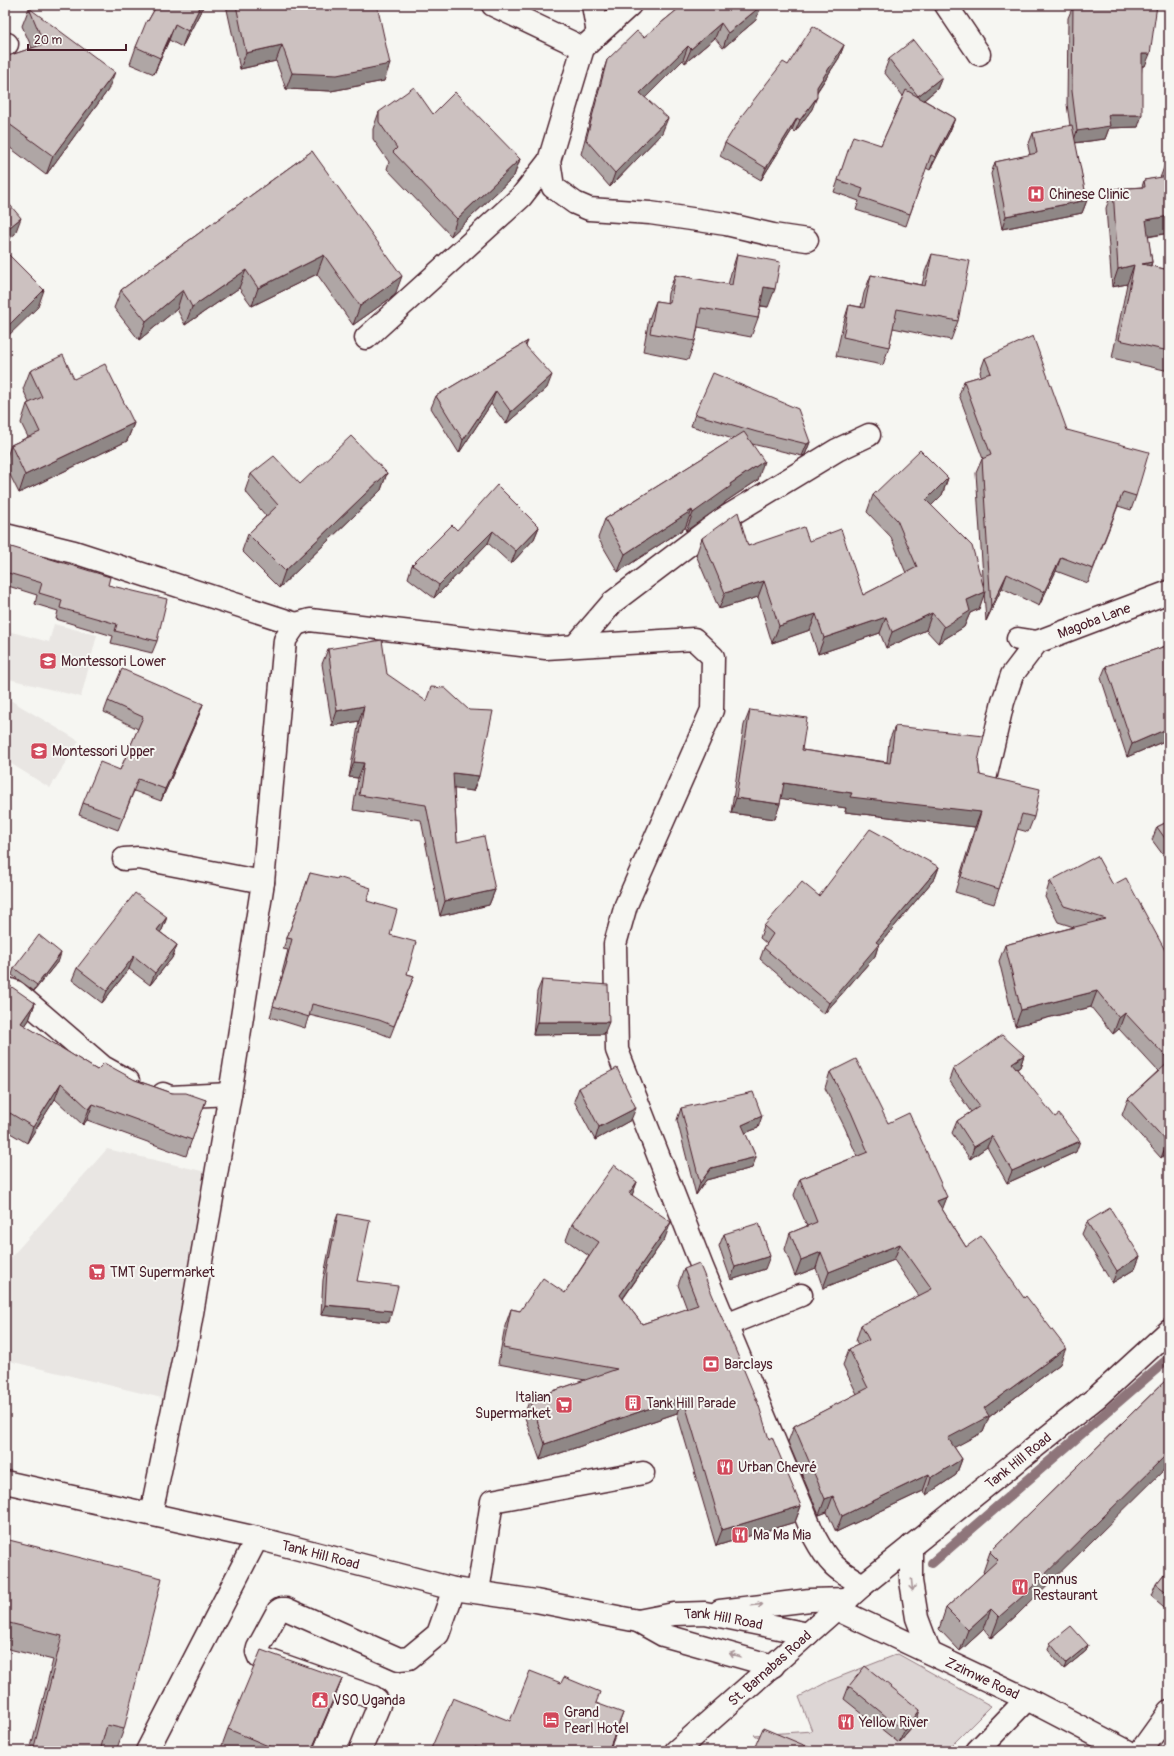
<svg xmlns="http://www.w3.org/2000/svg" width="1174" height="1756" font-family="Pangolin,sans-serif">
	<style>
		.built { fill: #e9e6e3 }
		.green { fill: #ddd6d5; stroke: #947a80 }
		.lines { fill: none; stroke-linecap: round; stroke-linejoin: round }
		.stream { stroke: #8e747a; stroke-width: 10 }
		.minor-casing { stroke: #4a1f2b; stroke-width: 25 }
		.minor { stroke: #f6f6f2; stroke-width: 22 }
		.wall { fill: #afa6a5; stroke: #4a1f2b }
		.shaded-wall { fill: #8f8786; stroke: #4a1f2b }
		.building { fill: #ccc1c0; stroke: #4a1f2b }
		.oneway { stroke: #a99598 }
		.labels { text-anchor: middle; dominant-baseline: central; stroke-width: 4; stroke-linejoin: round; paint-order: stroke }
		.poi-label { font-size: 14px; fill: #4a1f2b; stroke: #f6f6f2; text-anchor: start }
		.street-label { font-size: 14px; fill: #4a1f2b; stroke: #f6f6f2 }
	</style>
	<rect width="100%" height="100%" fill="#f6f6f2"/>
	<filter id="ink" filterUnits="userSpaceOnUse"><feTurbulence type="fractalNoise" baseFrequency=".025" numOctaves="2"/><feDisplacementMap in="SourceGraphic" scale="8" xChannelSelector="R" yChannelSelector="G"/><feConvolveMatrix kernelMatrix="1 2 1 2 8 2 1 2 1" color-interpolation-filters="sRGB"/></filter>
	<g filter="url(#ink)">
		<!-- built -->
		<g class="built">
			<polygon points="54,624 97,635 81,697 5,678 5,644 8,631 49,642"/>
			<polygon points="5,697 79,741 50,788 5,760"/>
			<polygon points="107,1149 206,1172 188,1280 166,1399 5,1360 5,1264"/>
		</g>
		<!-- green -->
		<polygon class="green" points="898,1654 991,1706 946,1751 793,1751 754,1735 812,1731 799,1697 829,1681"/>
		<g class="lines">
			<!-- stream -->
			<polyline class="stream" points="932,1563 1169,1358"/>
			<!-- minor casing -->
			<g class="minor-casing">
				<g id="minor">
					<polyline points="493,5 583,48"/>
					<polyline points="593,5 598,34"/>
					<polyline points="946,5 979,54"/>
					<polyline points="5,46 7,44"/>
					<polyline points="549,161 553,187 575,203 589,209 650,213 726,224 773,235 807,240"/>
					<polyline points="366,338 521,197 549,161 583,48 630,5"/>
					<path d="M5,535L74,552L296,624L310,620L546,648L694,639L713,657L712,710L626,905L615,944L617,1050L702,1267L814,1536C829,1564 835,1569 863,1585"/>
					<path id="s1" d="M1018,639L1037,642L1169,592"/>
					<polyline points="576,645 613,602 720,521 837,450 869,435"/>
					<polyline points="985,779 1003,702 1012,675 1037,642"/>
					<polyline points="124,859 139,858 263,882"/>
					<polyline points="5,988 16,992 103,1067 128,1081"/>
					<polyline points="163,1094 170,1097 230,1094"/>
					<polyline points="726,1325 801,1295"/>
					<path id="s2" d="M5,1482L257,1538L454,1589L536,1601L638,1621L674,1614L705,1613L808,1634"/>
					<polyline points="151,1514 187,1342 230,1094 263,882 285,640 296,624"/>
					<polyline points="911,1546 911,1581 917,1618 930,1653"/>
					<polyline points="478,1592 492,1501 643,1473"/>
					<path id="s3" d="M836,1609L1027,1699L1127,1751"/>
					<polyline points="720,1611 810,1600 848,1599"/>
					<polyline points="638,1621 663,1635 773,1666"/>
					<polyline points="147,1751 257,1538"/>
					<polyline points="360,1751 379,1705 377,1700 373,1697 259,1657 257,1652 258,1648 278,1611 281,1609 286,1609 399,1659 409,1658 438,1634 454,1589"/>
					<path id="s4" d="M676,1751L863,1585L1097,1397L1169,1331"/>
					<polyline points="977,1751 1027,1699"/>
					<polyline points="1141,1751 1169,1712"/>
				</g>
			</g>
			<!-- minor -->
			<use href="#minor" class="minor"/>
		</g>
		<!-- wall -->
		<g class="wall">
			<polygon points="157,5 204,5 182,47 169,40 154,74 130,64 136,47 148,21"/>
			<polygon points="226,5 377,5 384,81 331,91 286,89 276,61 240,69"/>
			<polygon points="683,5 756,20 723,48 715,38 685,63 683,60 645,98 662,133 610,187 581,154 602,75 607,60 644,37"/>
			<polygon points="1079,5 1157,5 1145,66 1142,66 1138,127 1109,128 1105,139 1075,143 1087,200 1082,213 1002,229 991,174 995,162 1030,155 1028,146 1033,133 1070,126 1067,104 1068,18 1073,6 1079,6"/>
			<polygon points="29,8 108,90 46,175 5,144 5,57 32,48 22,26"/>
			<polygon points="844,45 839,58 817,92 812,109 795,132 792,130 761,180 720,156 725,143 788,65"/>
			<polygon points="889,59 942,77 937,89 924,100 955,118 950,131 930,170 926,168 906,226 856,210 859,201 834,192 849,149 881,145 903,96 884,72"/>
			<polygon points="379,112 433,114 520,159 514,176 451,236 387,169 389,162 373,139 373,129"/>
			<polygon points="312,151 395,295 353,325 317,274 252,306 239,288 185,325 177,309 139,340 114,308 121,290"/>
			<polygon points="1166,162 1169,162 1169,233 1148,237 1152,262 1151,266 1169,270 1169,371 1112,358 1127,284 1112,287 1106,208 1113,189 1142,187 1144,180 1160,178"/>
			<polygon points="737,254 768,307 760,306 758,318 751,337 698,327 695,341 688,360 643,351 649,319 656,301 667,303 668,293 675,275 728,285 731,273"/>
			<polygon points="932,254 958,321 951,340 893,328 889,347 883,365 836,356 843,324 849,305 861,307 864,293 871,275 922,285 925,272"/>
			<polygon points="528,341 526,346 547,388 506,424 491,404 459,453 431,408 436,396"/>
			<polygon points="985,358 1067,430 1136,496 1131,510 1118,506 1088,583 1056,571 1039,606 1002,588 986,621 984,593 979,609 970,613 964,627 938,643 926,630 886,648 880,633 818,654 810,630 772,643 758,597 719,609 696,555 702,538 748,546 809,541 863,595 906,573 891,537 867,512 873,495 948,478 942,495 931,506 984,591 976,473 982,459 983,459 959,395 964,381 981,376 980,372"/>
			<polygon points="30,371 74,379 134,423 127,441 19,493 5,465 5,462 11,445 28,437 21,423 27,404 29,403 23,389"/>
			<polygon points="695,414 810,442 805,455 802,456 752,444 758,480 725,502 724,504 686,531 685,528 618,572 598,538 605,519 733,439 691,426"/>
			<polygon points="387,473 381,490 279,588 242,551 248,534 266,516 245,491 251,474 300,484"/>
			<polygon points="539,527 534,539 511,564 488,543 434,598 408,578 412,565 457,530"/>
			<polygon points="8,546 108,585 157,641 152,653 111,643 113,636 56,619 58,611 35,604 37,595 5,585 5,555"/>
			<polygon points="1169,645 1169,739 1127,757 1101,678 1106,666"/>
			<polygon points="328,649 387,674 479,776 473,791 454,788 457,842 495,890 489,905 440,916 421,820 353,810 358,778 349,777 359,721 332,726 322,664"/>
			<polygon points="108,701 203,704 199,715 161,801 134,791 118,830 79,815 83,803 120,770 138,729 104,712"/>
			<polygon points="750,710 802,750 887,762 889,741 895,726 978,761 980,775 1034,817 1028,832 1017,829 999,889 994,904 955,892 975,827 845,812 846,808 781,798 775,819 731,813 744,725"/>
			<polygon points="1169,821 1169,863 1152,840 1157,827"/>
			<polygon points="939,867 935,878 878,946 875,956 824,1014 760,959 764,948 767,944 760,938 764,926 819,896"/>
			<polygon points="310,873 367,901 390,935 407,974 414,976 390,1037 375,1031 309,1015 305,1028 270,1017 283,973 282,973 288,950 283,949"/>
			<polygon points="1050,881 1113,885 1167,954 1169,953 1169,1151 1161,1158 1122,1115 1128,1099 1158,1071 1119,1029 1113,1034 1091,1007 1015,1026 999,961 1005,945 1074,927 1058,922 1045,897"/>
			<polygon points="167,917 162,930 160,932 177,945 172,958 150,985 129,969 102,1003 72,980 77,968"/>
			<polygon points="59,960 34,991 12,975 14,968"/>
			<polygon points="542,980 604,1034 533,1035 537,992"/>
			<polygon points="5,991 35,1003 29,1020 25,1026 97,1070 135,1080 172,1093 206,1100 186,1156 87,1120 83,1125 55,1099 27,1143 5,1130"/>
			<polygon points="1024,1055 1020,1067 1017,1069 1076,1152 1007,1183 987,1147 970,1159 952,1133 957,1121 971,1112 949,1080 953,1069"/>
			<polygon points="830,1072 888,1123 947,1197 942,1209 966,1247 1060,1364 989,1417 983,1432 954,1447 962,1459 956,1475 926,1495 923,1491 836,1532 827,1512 819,1515 788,1442 794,1426 857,1394 843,1365 849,1349 858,1345 856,1341 861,1325 919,1296 894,1260 823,1288 816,1268 795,1276 785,1249 790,1233 807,1226 794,1195 800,1179 857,1156 845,1128 825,1088"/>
			<polygon points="579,1088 631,1120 595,1140 574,1101"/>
			<polygon points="681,1108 758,1128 745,1133 756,1157 752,1168 706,1180 696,1195 677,1120"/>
			<polygon points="637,1182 632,1195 665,1238 623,1299 642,1324 687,1309 678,1285 684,1269 769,1439 801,1506 795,1522 716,1546 677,1413 540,1460 524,1415 530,1399 585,1380 498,1364 505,1326 511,1309 520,1311 565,1293 589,1256 566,1240 572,1224"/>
			<polygon points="338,1214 357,1281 389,1322 321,1315 323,1280 334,1225"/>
			<polygon points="1087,1222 1140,1256 1135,1269 1112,1283 1082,1234"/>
			<polygon points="724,1234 765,1269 731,1280 719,1246"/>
			<polygon points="1169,1377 1017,1615 991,1638 984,1629 960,1651 939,1629 946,1608 984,1573 983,1572 990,1552"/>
			<polygon points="5,1539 124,1729 116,1751 109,1751 100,1749 100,1751 30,1751 53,1660 5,1648"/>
			<polygon points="1169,1568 1169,1611 1151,1596 1156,1584"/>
			<polygon points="1050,1643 1088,1645 1086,1651 1064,1669 1048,1650"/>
			<polygon points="342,1679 335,1697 312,1751 229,1751 221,1748 228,1729"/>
			<polygon points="849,1686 916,1723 899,1743 844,1699"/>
			<polygon points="596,1703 615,1736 609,1751 430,1751 510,1721"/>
		</g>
		<!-- shaded-wall -->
		<g class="shaded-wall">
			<polygon points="201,5 204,5 182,47 188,31"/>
			<polygon points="761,6 756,20 723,48 728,33"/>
			<polygon points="721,23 715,38 685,63 691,49"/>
			<polygon points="175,24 169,40 154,74 160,58"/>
			<polygon points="282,45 276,61 240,69 246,53"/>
			<polygon points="844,45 839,58 812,99 817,87"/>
			<polygon points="688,46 683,60 635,108 640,93"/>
			<polygon points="1142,54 1150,54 1145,66 1137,66"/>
			<polygon points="390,64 384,81 331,91 286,89 292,73"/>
			<polygon points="115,72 108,90 46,175 53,156"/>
			<polygon points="942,77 937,89 913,109 918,96"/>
			<polygon points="817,97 812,109 795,132 800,120"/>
			<polygon points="1108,115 1142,115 1138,127 1109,128 1105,139 1073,143 1077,131"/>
			<polygon points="668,118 662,133 610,187 615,173"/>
			<polygon points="797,118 792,130 761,180 766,168"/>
			<polygon points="955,118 950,131 930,170 935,157"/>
			<polygon points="520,159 514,176 451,236 457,219"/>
			<polygon points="1087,200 1082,213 1002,229 1006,216"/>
			<polygon points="1169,216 1169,233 1139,238 1146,220"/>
			<polygon points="21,218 15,234 5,242 5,231"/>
			<polygon points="324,255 317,274 252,306 258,288"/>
			<polygon points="1152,262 1145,280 1142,264"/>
			<polygon points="1134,265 1127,284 1112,287 1118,269"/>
			<polygon points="246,270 239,288 185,325 192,307"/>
			<polygon points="402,276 395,295 353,325 360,306"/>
			<polygon points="764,287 775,289 768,307 757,305"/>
			<polygon points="44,290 38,307 5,339 5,329"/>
			<polygon points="183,290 177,309 139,340 146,321"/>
			<polygon points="552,375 547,388 506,424 511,412"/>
			<polygon points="496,391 491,404 459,453 463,440"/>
			<polygon points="134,423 127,441 19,493 25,475"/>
			<polygon points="810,442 805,455 802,456 807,444"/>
			<polygon points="764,461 758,480 725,502 724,504 686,531 693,513 730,484"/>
			<polygon points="387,473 381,490 279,588 285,571"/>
			<polygon points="948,478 942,495 920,517 926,500"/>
			<polygon points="692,510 685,528 618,572 625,554"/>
			<polygon points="539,527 534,539 511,564 516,551"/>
			<polygon points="493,531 488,543 434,598 439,585"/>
			<polygon points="1061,557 1056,571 1039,606 1044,592"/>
			<polygon points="1007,574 1002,588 986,621 991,607"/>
			<polygon points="764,581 758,597 719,609 725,593"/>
			<polygon points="985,592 979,609 970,613 964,627 938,643 944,627 967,600"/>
			<polygon points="932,613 926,630 886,648 892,632"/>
			<polygon points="816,614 810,630 772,643 779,626"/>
			<polygon points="886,617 880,633 818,654 824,638"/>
			<polygon points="203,704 199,715 161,801 165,789"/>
			<polygon points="364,706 359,721 332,726 337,711"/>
			<polygon points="1169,728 1169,739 1127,757 1132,744"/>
			<polygon points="354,762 364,763 358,778 349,777"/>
			<polygon points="453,773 479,776 473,791 447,788"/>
			<polygon points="784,783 981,812 975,827 845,812 846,808 778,798"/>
			<polygon points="736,798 780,804 775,819 731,813"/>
			<polygon points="939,867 935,878 878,946 875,956 824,1014 829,1003 876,942"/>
			<polygon points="495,890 489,905 440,916 445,901"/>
			<polygon points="167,917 162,930 152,942 157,930"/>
			<polygon points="177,945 172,958 150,985 155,973"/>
			<polygon points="61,953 59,960 34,991 37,985"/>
			<polygon points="134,956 129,969 102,1003 107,991"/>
			<polygon points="1097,991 1091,1007 1015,1026 1021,1010"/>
			<polygon points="35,1003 29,1020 15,1040 21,1023"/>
			<polygon points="1125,1013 1119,1029 1113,1034 1119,1018"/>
			<polygon points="537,1022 609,1022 604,1034 533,1035"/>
			<polygon points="1024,1055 1020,1067 1008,1075 1012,1063"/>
			<polygon points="61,1083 55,1099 27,1143 33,1127"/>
			<polygon points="93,1104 87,1120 83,1125 89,1109"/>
			<polygon points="636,1108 631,1120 595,1140 599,1127"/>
			<polygon points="10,1113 5,1128 5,1122"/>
			<polygon points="762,1116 758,1128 737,1136 742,1125"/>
			<polygon points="992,1136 987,1147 970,1159 974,1147"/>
			<polygon points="1169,1140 1169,1151 1161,1158 1167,1142"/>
			<polygon points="1080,1141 1076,1152 1007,1183 1012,1171"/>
			<polygon points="756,1157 752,1168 706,1180 696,1195 700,1183 711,1168"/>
			<polygon points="637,1182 631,1198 629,1193"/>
			<polygon points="947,1197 941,1213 937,1201"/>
			<polygon points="671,1222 665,1238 614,1311 620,1295"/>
			<polygon points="900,1244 894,1260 823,1288 829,1272"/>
			<polygon points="821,1252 816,1268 795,1276 801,1260"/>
			<polygon points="770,1256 765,1269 731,1280 735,1267"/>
			<polygon points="1140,1256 1135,1269 1112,1283 1117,1271"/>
			<polygon points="325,1305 392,1311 389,1322 321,1315"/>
			<polygon points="1066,1348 1060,1364 989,1417 983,1432 942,1454 948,1438 984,1408"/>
			<polygon points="683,1397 677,1413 540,1460 545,1444"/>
			<polygon points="1169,1452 1169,1465 1017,1615 991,1638 999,1617"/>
			<polygon points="962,1459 956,1475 926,1495 931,1478"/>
			<polygon points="929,1474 923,1491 836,1532 842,1516"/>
			<polygon points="833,1496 827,1512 819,1515 825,1499"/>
			<polygon points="801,1506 795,1522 716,1546 722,1530"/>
			<polygon points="991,1609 984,1629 960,1651 968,1630"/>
			<polygon points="1088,1645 1086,1651 1064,1669 1066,1663"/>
			<polygon points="342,1679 335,1697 312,1751 311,1751"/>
			<polygon points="920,1710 916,1723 899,1743 904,1731"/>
			<polygon points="623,1713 609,1751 608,1751"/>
		</g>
		<!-- building -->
		<g class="building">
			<polygon points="157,5 201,5 188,31 175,24 160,58 136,47 147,20 148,21"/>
			<polygon points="236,5 377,5 390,64 337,75 292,73 282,45 246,53"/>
			<polygon points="683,5 760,5 761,6 728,33 721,23 691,49 688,46 640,93 668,118 615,173 586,140 607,60 637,31 644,37"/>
			<polygon points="1084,5 1157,5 1150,54 1142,54 1142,115 1108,115 1110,126 1077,131 1072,91 1073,6"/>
			<polygon points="29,8 115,72 53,156 5,121 5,57 44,44"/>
			<polygon points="813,26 844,45 817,87 817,97 800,120 797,118 766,168 725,143 743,114 783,62 788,65"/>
			<polygon points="913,40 942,77 918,96 889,59"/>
			<polygon points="414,87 433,114 455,92 520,159 457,219 393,152 397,148 379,122 379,112"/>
			<polygon points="906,90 955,118 935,157 931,155 910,214 860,197 863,189 838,180 853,136 881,145"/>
			<polygon points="1072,125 1087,200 1006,216 995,162 1037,153 1033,133"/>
			<polygon points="312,151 402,276 360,306 324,255 258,288 246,270 192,307 183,290 146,321 121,290"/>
			<polygon points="1166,162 1169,162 1169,216 1146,220 1152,262 1142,264 1169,270 1169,351 1119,340 1134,265 1118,269 1113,189 1145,187 1144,180 1168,176"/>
			<polygon points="5,199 21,218 5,231"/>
			<polygon points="5,251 44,290 5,329"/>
			<polygon points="737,254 780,262 775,289 764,287 758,318 701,308 695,341 650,333 656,301 670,303 675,275 732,285"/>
			<polygon points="932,254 970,261 958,321 897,309 889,347 843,337 849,305 864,308 871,275 925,286"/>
			<polygon points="1033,336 1067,430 1149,452 1136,496 1123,492 1093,569 1061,557 1044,592 1007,574 991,607 982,459 991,455 964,381 991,373 985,358"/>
			<polygon points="528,341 525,345 552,375 511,412 496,391 463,440 436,396"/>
			<polygon points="63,355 74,379 105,364 134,423 25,475 11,445 40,432 27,404 42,397 30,371"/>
			<polygon points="713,373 798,409 810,442 807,444 757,432 695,414"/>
			<polygon points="744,432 764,461 730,484 731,486 693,513 692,510 625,554 605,519"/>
			<polygon points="351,436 387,473 285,571 248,534 278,505 251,474 274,456 300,484"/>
			<polygon points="920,450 948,478 926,500 972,546 985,592 967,600 970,611 944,627 932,613 892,632 886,617 824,638 816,614 779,626 764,581 725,593 702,538 738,512 748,546 804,527 809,541 841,529 863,595 917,567 897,520 873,495"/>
			<polygon points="497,485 539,527 516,551 493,531 439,585 412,565 452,525 457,530"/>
			<polygon points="8,546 110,577 108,585 167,599 157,641 115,631 117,624 60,608 62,600 39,593 42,583 5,572 5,556"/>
			<polygon points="382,640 387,674 426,701 431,687 445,688 469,710 493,711 479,776 453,773 457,842 484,836 495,890 445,901 426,805 359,795 364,763 354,762 364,706 337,711 328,649"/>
			<polygon points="1169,645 1169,728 1132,744 1106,666"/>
			<polygon points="122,669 203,704 165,789 138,779 123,818 83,803 100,762 120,770 143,717 108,701"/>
			<polygon points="750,710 807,718 802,750 890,763 895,726 984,736 978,761 980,775 1040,789 1034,817 1022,814 999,889 961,877 981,812 850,797 852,793 784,783 780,804 736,798"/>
			<polygon points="1169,821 1169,844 1157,827"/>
			<polygon points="870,829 939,867 876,942 879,944 829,1003 764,948 773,934 764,926 802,882 819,896"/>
			<polygon points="1097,856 1113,885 1126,878 1167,954 1169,953 1169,1060 1125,1013 1119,1018 1097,991 1021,1010 1005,945 1106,919 1064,906 1050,881"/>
			<polygon points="310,873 337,879 338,877 371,888 367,901 397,910 390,935 416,942 407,974 414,976 394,1026 379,1020 312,1004 309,1017 273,1006 287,962 286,962 292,939 287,938"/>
			<polygon points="135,893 167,917 157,930 177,945 155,973 134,956 107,991 77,968"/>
			<polygon points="39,935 61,953 37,985 14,968"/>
			<polygon points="542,980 608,985 609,1022 537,1022"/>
			<polygon points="9,985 35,1003 21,1023 97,1070 104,1063 135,1080 172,1093 186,1093 206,1100 192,1140 93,1104 89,1109 61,1083 33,1127 10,1113 5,1122 5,991"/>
			<polygon points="1002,1035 1024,1055 1012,1063 1055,1117 1059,1114 1080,1141 1012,1171 992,1136 974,1147 957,1121 980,1106 953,1069"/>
			<polygon points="856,1059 888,1123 909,1113 947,1197 937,1201 966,1247 981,1236 1024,1298 1026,1296 1066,1348 984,1408 989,1416 948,1438 962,1459 931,1478 929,1474 842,1516 833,1496 825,1499 794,1426 868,1388 849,1349 869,1340 861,1325 932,1289 900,1244 829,1272 821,1252 801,1260 790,1233 817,1222 800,1179 868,1152 851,1112 830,1072"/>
			<polygon points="1169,1062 1169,1140 1167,1142 1128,1099"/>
			<polygon points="617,1068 636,1108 599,1127 579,1088"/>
			<polygon points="753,1092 762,1116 742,1125 756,1157 711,1168 700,1183 681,1108"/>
			<polygon points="614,1165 637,1182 629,1193 671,1222 620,1295 642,1324 698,1305 684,1269 699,1263 759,1406 769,1439 772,1437 801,1506 722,1530 683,1397 545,1444 530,1399 617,1369 503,1348 511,1309 520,1311 543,1278 565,1293 599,1242 572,1224"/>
			<polygon points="1110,1208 1140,1256 1117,1271 1087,1222"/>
			<polygon points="338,1214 370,1220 357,1281 398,1286 392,1311 325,1305 327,1270"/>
			<polygon points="759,1223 770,1256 735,1267 724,1234"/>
			<polygon points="1169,1377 1169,1452 1024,1595 999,1617 991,1609 968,1630 946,1608 998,1560 990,1552"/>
			<polygon points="5,1539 162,1578 124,1729 107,1725 100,1751 33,1751 62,1636 5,1622"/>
			<polygon points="1169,1568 1169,1594 1156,1584"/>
			<polygon points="1071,1626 1088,1645 1066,1663 1050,1643"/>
			<polygon points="261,1650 342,1679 311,1751 280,1751 228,1729"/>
			<polygon points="865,1666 920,1710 904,1731 849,1686"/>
			<polygon points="530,1671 561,1683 564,1677 600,1692 596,1703 623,1713 608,1751 485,1751 475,1747 473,1751 430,1751 453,1698 510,1721"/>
			<polygon points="763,1728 818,1751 753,1751"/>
		</g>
		<!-- one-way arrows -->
		<defs><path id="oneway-shaft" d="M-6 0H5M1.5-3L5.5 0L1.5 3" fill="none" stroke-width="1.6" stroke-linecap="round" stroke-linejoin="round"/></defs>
		<g class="oneway">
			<use href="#oneway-shaft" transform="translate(912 1585) rotate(84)"/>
			<use href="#oneway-shaft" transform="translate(757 1605) rotate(-6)"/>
			<use href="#oneway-shaft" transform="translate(735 1655) rotate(-164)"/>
		</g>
	</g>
	<!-- icons -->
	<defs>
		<g id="hospital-square" transform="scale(0.9)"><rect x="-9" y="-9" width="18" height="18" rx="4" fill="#d1495b" stroke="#f6f6f2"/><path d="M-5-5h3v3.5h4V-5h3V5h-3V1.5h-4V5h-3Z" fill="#fff"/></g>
		<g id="school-square" transform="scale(0.9)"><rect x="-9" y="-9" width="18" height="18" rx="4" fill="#d1495b" stroke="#f6f6f2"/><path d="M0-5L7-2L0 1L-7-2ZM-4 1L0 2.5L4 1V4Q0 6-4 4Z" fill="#fff"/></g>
		<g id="supermarket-square" transform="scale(0.9)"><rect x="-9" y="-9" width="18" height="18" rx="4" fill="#d1495b" stroke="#f6f6f2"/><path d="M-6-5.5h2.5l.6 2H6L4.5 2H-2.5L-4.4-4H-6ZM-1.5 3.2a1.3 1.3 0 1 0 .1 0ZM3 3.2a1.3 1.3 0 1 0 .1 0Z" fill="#fff"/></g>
		<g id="bank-square" transform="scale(0.9)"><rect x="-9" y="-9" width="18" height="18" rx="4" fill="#d1495b" stroke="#f6f6f2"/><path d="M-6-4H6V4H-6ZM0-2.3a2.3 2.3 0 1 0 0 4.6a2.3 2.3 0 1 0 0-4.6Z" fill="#fff"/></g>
		<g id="building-square" transform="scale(0.9)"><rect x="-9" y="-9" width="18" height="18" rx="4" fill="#d1495b" stroke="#f6f6f2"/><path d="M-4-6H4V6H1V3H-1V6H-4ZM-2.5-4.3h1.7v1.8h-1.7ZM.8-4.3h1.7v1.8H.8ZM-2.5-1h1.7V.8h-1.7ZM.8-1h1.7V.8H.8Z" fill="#fff"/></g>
		<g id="restaurant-square" transform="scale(0.9)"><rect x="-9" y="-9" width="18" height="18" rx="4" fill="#d1495b" stroke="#f6f6f2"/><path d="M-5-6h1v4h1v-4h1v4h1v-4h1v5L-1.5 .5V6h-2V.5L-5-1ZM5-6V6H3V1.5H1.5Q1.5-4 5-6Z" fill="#fff"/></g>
		<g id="civic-square" transform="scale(0.9)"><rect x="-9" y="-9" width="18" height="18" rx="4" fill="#d1495b" stroke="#f6f6f2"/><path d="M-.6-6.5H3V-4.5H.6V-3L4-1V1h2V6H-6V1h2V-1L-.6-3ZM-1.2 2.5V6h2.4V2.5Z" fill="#fff"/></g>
		<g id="hotel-square" transform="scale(0.9)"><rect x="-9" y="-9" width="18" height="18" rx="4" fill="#d1495b" stroke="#f6f6f2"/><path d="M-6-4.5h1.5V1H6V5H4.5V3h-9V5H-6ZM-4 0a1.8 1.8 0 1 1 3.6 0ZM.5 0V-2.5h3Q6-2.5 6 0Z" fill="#fff"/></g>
	</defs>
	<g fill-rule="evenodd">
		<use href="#hospital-square" x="1036" y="194"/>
		<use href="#school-square" x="48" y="661"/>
		<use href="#school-square" x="39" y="751"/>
		<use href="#supermarket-square" x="97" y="1272"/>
		<use href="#bank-square" x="711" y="1364"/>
		<use href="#building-square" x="633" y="1403"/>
		<use href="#supermarket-square" x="564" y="1405"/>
		<use href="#restaurant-square" x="725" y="1467"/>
		<use href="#restaurant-square" x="740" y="1535"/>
		<use href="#restaurant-square" x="1020" y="1587"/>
		<use href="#civic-square" x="320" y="1700"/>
		<use href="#hotel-square" x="551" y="1720"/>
		<use href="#restaurant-square" x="846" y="1722"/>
	</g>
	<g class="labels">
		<!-- poi labels -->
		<g class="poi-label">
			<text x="1049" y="194">Chinese Clinic</text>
			<text x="61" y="661">Montessori Lower</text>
			<text x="52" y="751">Montessori Upper</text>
			<text x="110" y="1272">TMT Supermarket</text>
			<text x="724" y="1364">Barclays</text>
			<text x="551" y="1397" text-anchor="end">Italian<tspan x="551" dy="16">Supermarket</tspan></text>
			<text x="646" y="1403">Tank Hill Parade</text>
			<text x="738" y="1467">Urban Chevré</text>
			<text x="753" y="1535">Ma Ma Mia</text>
			<text x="1033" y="1579">Ponnus<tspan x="1033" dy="16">Restaurant</tspan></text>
			<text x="333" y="1700">VSO Uganda</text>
			<text x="564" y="1712">Grand<tspan x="564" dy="16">Pearl Hotel</tspan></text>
			<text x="859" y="1722">Yellow River</text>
		</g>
		<!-- street labels -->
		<g class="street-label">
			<text stroke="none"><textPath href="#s1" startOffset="80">Magoba Lane</textPath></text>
			<text stroke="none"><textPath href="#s4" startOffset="449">Tank Hill Road</textPath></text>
			<text stroke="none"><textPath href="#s2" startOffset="324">Tank Hill Road</textPath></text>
			<text stroke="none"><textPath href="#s2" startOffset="735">Tank Hill Road</textPath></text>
			<text stroke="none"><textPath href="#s4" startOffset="125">St. Barnabas Road</textPath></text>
			<text stroke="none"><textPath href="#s3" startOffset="162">Zzimwe Road</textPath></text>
		</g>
	</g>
	<!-- margin -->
	<rect width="1174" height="1756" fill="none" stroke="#f6f6f2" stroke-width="20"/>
	<rect x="10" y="10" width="1154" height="1736" fill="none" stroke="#4a1f2b" stroke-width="1.5" filter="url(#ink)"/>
	<!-- scale -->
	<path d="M28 44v6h98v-6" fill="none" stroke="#4a1f2b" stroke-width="2"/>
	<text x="34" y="44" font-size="12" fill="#4a1f2b" stroke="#f6f6f2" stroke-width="3" paint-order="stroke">20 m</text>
</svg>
